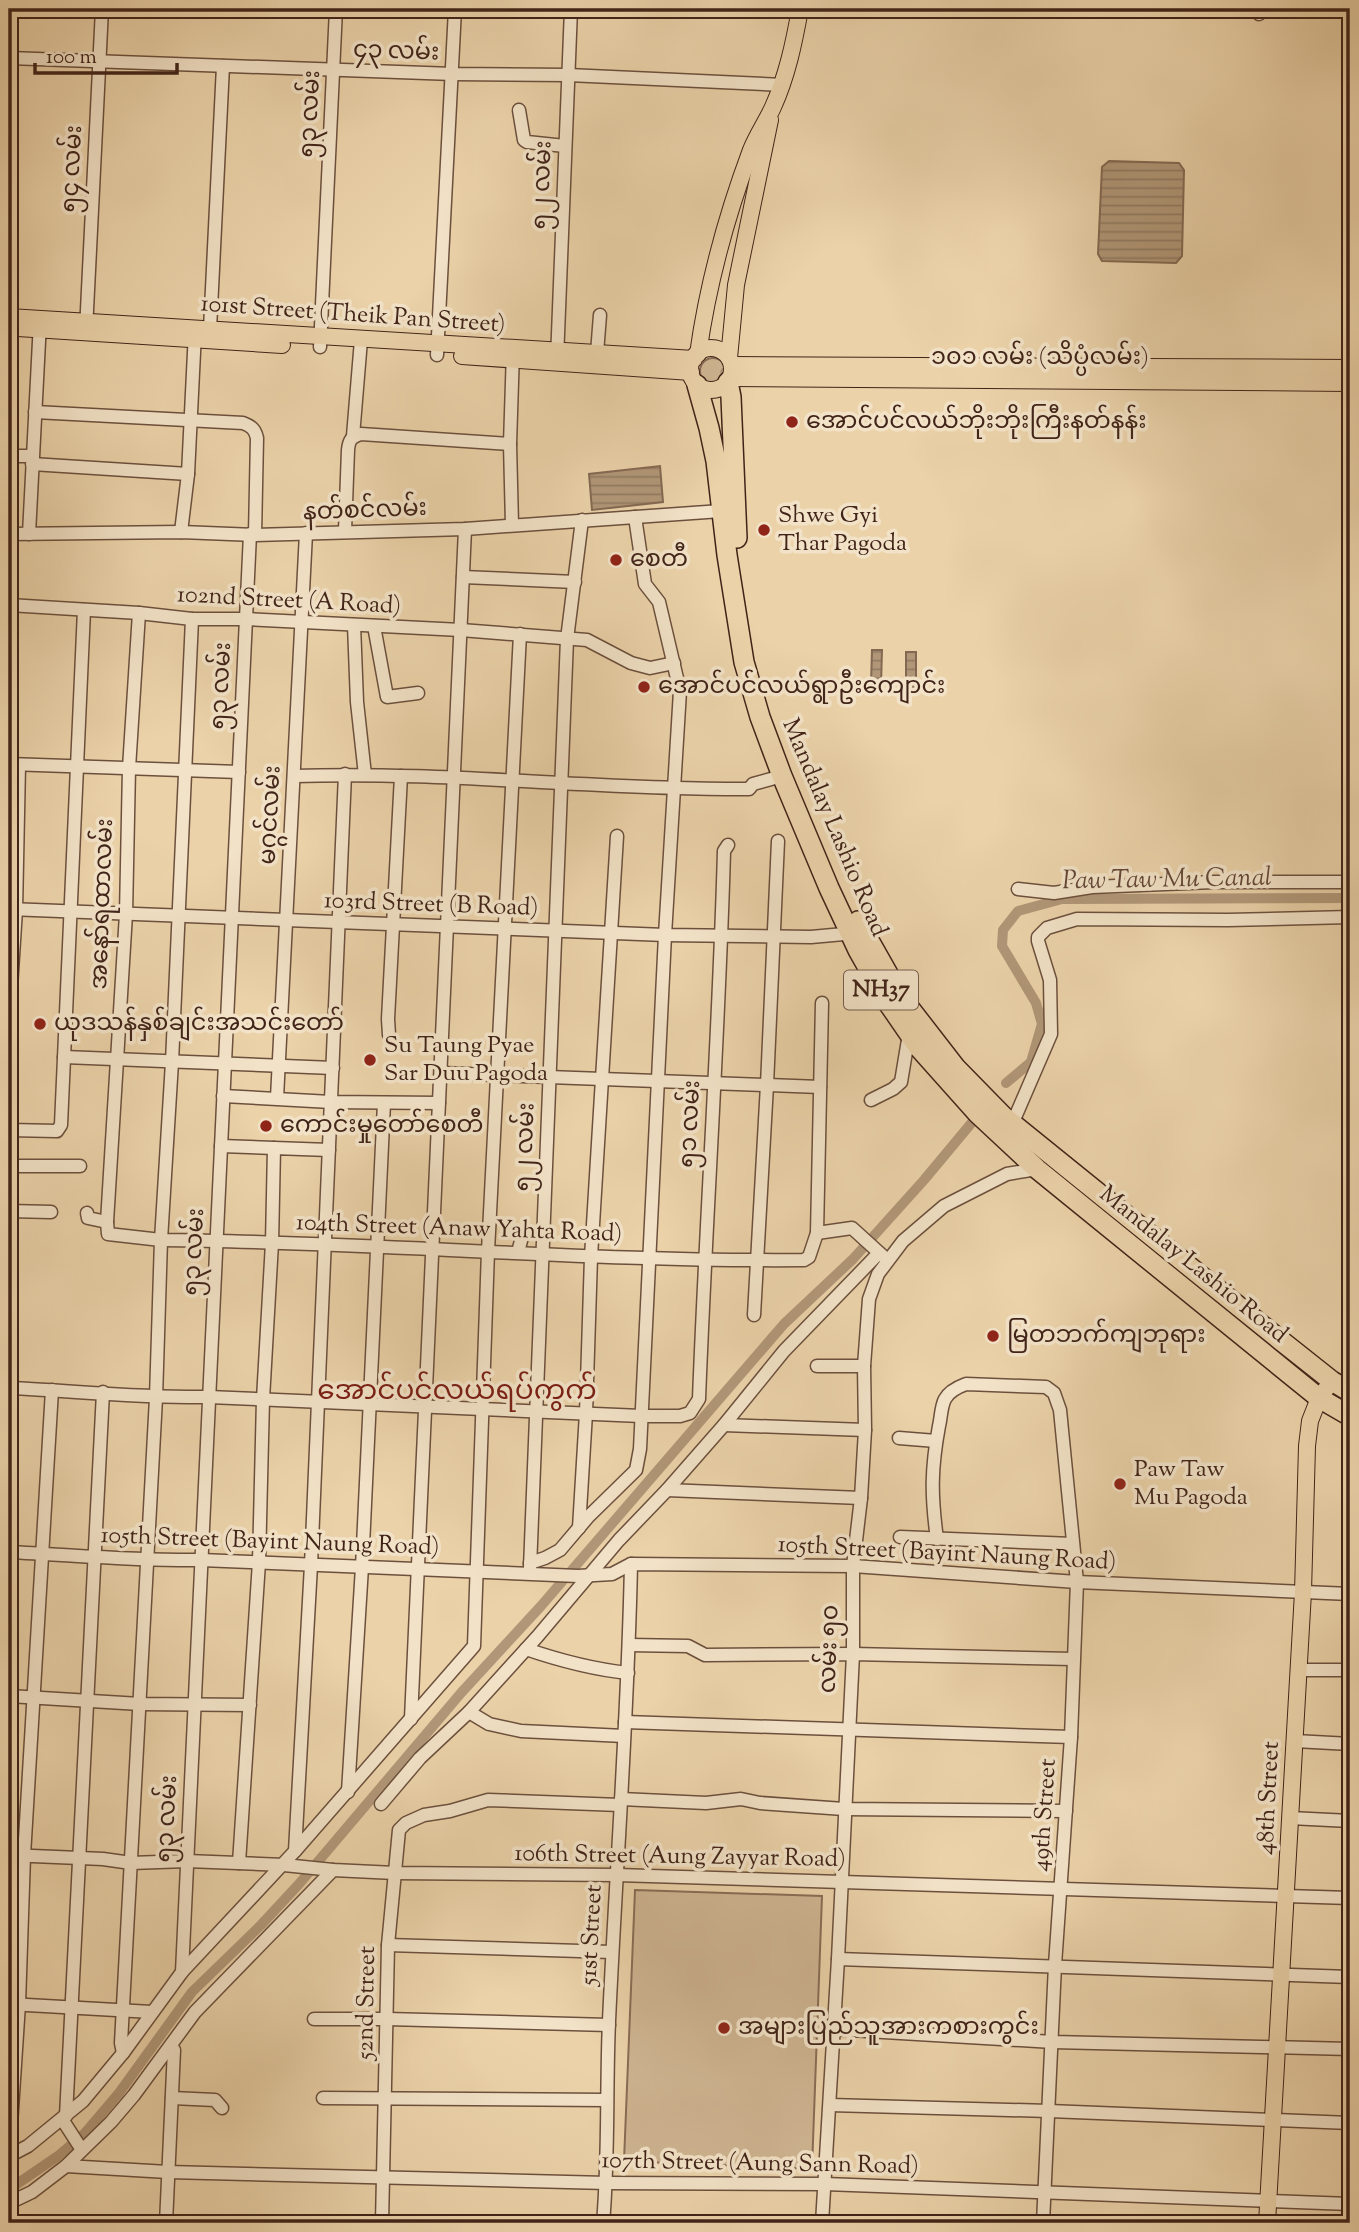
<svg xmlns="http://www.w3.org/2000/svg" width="1359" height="2232" font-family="'Sorts Mill Goudy','Noto Sans Myanmar',serif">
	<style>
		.park { fill: url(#park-crowns); stroke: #886c55; stroke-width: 2 }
		.pitch { fill: #ceb491; stroke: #886c55; stroke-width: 2 }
		.water { fill: url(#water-rules); stroke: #846952; stroke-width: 2 }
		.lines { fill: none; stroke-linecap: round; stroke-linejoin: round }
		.canal { stroke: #b19778; stroke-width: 10 }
		.minor-casing { stroke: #6c503d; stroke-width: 15 }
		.major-casing { stroke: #412419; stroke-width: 18 }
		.highway-casing { stroke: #412419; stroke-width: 22 }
		.minor { stroke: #f2e2c7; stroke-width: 12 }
		.major { stroke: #ebd2a9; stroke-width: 16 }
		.highway { stroke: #ebd2a9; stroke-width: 19 }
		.poi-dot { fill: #8f2418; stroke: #f2e2c7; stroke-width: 2.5 }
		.labels { text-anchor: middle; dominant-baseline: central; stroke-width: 7; stroke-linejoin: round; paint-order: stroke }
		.shield { fill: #f2e2c7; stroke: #765d4d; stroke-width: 2 }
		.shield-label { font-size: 23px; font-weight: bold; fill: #412419 }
		.street-label { font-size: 24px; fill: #412419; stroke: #f2e2c7 }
		.poi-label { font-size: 24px; fill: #412419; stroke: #f2e2c7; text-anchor: start }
		.water-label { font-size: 26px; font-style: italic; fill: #634636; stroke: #f2e2c7 }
		.quarter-label { font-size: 28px; fill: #7a1f14; stroke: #f2e2c7 }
	</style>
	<defs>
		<pattern id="park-crowns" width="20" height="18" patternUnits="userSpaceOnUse" patternTransform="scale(1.75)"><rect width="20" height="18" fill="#ceb491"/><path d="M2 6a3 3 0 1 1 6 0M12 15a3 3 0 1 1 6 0" fill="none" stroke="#a99276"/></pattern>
		<pattern id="water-rules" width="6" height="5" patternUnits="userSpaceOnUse" patternTransform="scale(1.75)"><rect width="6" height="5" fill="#b19778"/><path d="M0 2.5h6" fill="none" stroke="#927b62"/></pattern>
	</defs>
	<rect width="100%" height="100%" fill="#ebd2a9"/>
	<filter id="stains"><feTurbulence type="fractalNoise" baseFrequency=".00286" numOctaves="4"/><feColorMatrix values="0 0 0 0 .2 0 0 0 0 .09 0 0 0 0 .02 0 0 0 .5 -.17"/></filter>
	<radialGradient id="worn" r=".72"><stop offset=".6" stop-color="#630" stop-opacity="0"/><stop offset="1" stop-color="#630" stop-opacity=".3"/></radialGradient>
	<!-- park -->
	<circle class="park" cx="713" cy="371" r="13"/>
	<!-- pitch -->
	<polygon class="pitch" points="635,1890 822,1896 812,2169 624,2161"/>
	<!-- water -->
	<g class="water">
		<polygon points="1109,161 1179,163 1184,170 1182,256 1176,263 1102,261 1098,254 1102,167"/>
		<polygon points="660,466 663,502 592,510 589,474"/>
		<polygon points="872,650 882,650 881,685 871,685"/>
		<rect x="906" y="652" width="10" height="36"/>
	</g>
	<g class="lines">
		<!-- canal -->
		<g class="canal">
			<polyline points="1006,1083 1031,1062 1042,1024 1036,1003 1002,946 1003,930 1018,911 1062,899 1350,898"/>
			<polyline points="17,2184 58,2156 85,2133 119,2093 192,1992 261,1925 299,1884 461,1693 541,1606 784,1324 853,1259 924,1180 974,1120"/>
		</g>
		<!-- minor casing -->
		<g class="minor-casing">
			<g id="minor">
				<polyline points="1258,9 1259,14"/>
				<polyline points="9,58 453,74 568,75 783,85"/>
				<polyline points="519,110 524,140 527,142 565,146"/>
				<polyline points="210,329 223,66"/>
				<polyline points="86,330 102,9"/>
				<polyline points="320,347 336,9"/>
				<polyline points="597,353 600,315"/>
				<polyline points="437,355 455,9"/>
				<polyline points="557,359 571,9"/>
				<path d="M35,412L243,423C251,426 255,429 257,438L255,535"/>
				<polyline points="353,436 361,340"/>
				<polyline points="510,444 512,525"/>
				<polyline points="9,456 32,456"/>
				<polyline points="32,464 188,474"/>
				<path d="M345,531L348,450C349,440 351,437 361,434L510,444L513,351"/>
				<polyline points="181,532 188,474 195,332"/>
				<polyline points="9,534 181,532 255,535 465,529 721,511"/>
				<polyline points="29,534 40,322"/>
				<polyline points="463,577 575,582"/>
				<polyline points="9,605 139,613 192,619 246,619 461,630 587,640 631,663 650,668 674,663"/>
				<path d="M139,613L129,768L126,914L107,1222L108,1234L161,1240C375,1242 589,1262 804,1260L809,1257L817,1233L822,1003"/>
				<polyline points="354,625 357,702 365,775"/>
				<polyline points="374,626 387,697 418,693"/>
				<polyline points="9,764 239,772"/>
				<path d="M294,776C441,771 587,789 734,789H749L753,784L782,776"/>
				<polyline points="1018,889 1054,893 1092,887 1214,882 1350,882"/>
				<polyline points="9,909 665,935 811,937 855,933"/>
				<polyline points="9,1018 16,910 19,765"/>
				<polyline points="389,1035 388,1019 401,776"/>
				<polyline points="64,1057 333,1068"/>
				<polyline points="441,1073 820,1087"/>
				<polyline points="223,1096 331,1102 439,1103"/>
				<polyline points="277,1098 306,533"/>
				<polyline points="871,1100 893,1089 901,1082 909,1034"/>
				<polyline points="1010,1129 1051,1034 1050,980 1038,941 1038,937 1047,928 1077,919 1228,920 1350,917"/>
				<polyline points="9,1130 57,1131 61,1125 84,610"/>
				<polyline points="221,1146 274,1148"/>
				<polyline points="9,1166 80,1166"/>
				<polyline points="9,1211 51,1212"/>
				<polyline points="87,1213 88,1218 107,1222"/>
				<polyline points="817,1233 852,1228 885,1258"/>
				<polyline points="518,1252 522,1237"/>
				<polyline points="754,1315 767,1085 778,841"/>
				<polyline points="817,1366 864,1366"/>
				<path d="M9,1388C76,1391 142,1398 209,1397L641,1416H680L690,1413L699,1399C706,1216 719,1034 724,851L728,845"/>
				<polyline points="724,1425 865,1430"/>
				<polyline points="899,1438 936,1441"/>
				<polyline points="667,1490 861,1498"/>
				<polyline points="579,1528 586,1413 591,1257 617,836"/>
				<polyline points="900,1537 1073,1544"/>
				<path d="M937,1539C931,1495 931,1469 939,1426C941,1418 941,1406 945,1399C949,1391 958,1387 966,1384L1046,1387L1054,1393L1060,1410L1077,1582L1071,1737L1055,1965L1043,2223"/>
				<path d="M9,1552C73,1555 137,1561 201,1560L578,1576L612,1574L631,1564L853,1566L1077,1582L1350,1594"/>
				<polyline points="530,1563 545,1558 560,1550 588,1517 636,1470 640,1449 665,935 680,691 659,602 645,584 635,517"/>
				<polyline points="530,1568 567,639 582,520"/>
				<polyline points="629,1645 688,1646 705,1655 853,1654 1073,1659"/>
				<path d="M526,1649C561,1661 591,1669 628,1673"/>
				<polyline points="1299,1670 1350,1670"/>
				<polyline points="9,1696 140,1704 250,1705"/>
				<polyline points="469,1712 489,1724 521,1731 624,1736"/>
				<polyline points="411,1719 465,529"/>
				<polyline points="625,1722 1071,1737"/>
				<polyline points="1295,1741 1350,1744"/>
				<polyline points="348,1792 362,1567 384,1103"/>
				<polyline points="621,1799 706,1803 741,1799 760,1803 844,1809 1066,1811"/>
				<polyline points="381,1804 420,1758 469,1712 537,1637 619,1540 667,1490 724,1425 784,1351 879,1253"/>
				<polyline points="1290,1818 1350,1821"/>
				<polyline points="295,1851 474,1646 488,1251 520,634"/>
				<polyline points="9,1855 103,1859 131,1863 187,1861 284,1865 333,1870 395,1873 617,1875 1350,1898"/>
				<polyline points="239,1863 259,1562 263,1399 272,1243 274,1148 329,1150"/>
				<polyline points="388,1945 612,1952"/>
				<polyline points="838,1959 1350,1977"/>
				<polyline points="182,1972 250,534"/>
				<polyline points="9,2004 152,2012"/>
				<polyline points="314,2019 387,2019 609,2025"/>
				<polyline points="833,2029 1053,2042 1350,2049"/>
				<polyline points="123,2053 121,2043 156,1398 161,1240 172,1062 192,619"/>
				<polyline points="172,2098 215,2100 222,2108"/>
				<polyline points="323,2098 606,2100"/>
				<polyline points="830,2105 1049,2111 1350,2123"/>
				<polyline points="66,2116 103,1392"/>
				<polyline points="62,2119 82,2150"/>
				<polyline points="9,2155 19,2004 24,1856 52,1390"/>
				<polyline points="9,2156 28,2146 83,2101 123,2053 182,1972 295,1851 311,1565 345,774"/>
				<polyline points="66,2166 168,2172 607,2183 825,2184 1350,2204"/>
				<polyline points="9,2203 32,2192 66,2166 111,2122 134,2095 195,2012 333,1870"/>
				<polyline points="166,2223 174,2050 171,2045"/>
				<polyline points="382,2223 388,1945 399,1830 406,1823 424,1815 450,1811 488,1800 620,1805"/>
				<path d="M603,2223C609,2156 606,2089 609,2021C616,1869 628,1717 631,1564"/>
				<polyline points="822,2223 838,1959 853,1654 853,1566 861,1498 865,1430 864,1366 869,1299 878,1274 903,1241 944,1206 1007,1174 1037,1169"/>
			</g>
		</g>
		<!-- major casing -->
		<g class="major-casing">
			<g id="major">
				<polyline points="9,317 694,359"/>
				<polyline points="18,328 282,345"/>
				<circle cx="711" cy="369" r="21"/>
				<path d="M698,354C708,283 726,217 751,150C757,135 766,122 773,107C787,76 794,43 800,9"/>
				<polyline points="462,356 691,372"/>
				<polyline points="729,358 736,285 770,120"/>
				<polyline points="732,365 1350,368"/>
				<polyline points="730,378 1350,383"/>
				<polyline points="1267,2223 1303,1592 1307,1446 1310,1421 1319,1398 1332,1381"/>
			</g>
		</g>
		<!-- highway casing -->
		<g class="highway-casing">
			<g id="highway">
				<polyline points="728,382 731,397 737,538"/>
				<polyline points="697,385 709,428 716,461 727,555 744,662 760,717 782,776 829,888 858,950 888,1003 919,1048 977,1113 1037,1169 1319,1398 1350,1416"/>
				<polyline points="858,921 901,997 956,1068 1003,1116 1279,1339 1332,1381 1350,1392"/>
			</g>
		</g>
		<!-- minor -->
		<use href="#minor" class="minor"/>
		<!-- major -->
		<use href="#major" class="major"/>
		<!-- highway -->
		<use href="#highway" class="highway"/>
	</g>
	<!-- markers -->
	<g class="poi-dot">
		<circle cx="792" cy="422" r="7"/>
		<circle cx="764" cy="530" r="7"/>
		<circle cx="616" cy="560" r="7"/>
		<circle cx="644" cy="687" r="7"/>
		<circle cx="40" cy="1024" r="7"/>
		<circle cx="370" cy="1060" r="7"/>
		<circle cx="266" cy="1126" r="7"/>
		<circle cx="993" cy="1336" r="7"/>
		<circle cx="1120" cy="1484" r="7"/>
		<circle cx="724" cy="2028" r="7"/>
	</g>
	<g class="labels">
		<!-- shield labels -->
		<rect class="shield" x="844" y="970.5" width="74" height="39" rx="5"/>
		<g class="shield-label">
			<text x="881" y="990">NH37</text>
		</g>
		<!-- street labels -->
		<g class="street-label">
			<text transform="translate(396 52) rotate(2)">၄၃ လမ်း</text>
			<text transform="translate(311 114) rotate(-87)">၅၃ လမ်း</text>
			<text transform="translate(73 169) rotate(-87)">၅၄ လမ်း</text>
			<text transform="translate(543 185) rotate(-88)">၅၂ လမ်း</text>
			<text transform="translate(353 315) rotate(4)">101st Street (Theik Pan Street)</text>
			<text x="1040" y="358">၁၀၁ လမ်း (သိပ္ပံလမ်း)</text>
			<text transform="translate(365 511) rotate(-2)">နတ်စင်လမ်း</text>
			<text transform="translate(289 601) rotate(3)">102nd Street (A Road)</text>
			<text transform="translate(222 686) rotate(-87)">၅၃ လမ်း</text>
			<text transform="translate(271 815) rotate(-87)">မဂ္ဂင်လမ်း</text>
			<text transform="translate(834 828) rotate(67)">Mandalay Lashio Road</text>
			<text transform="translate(103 904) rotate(-88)">အနော်ရထာလမ်း</text>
			<text transform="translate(431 905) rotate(2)">103rd Street (B Road)</text>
			<text transform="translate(691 1124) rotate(-87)">၅၁ လမ်း</text>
			<text transform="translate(526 1147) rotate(-88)">၅၂ လမ်း</text>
			<text transform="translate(459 1229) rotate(2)">104th Street (Anaw Yahta Road)</text>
			<text transform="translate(195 1252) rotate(-87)">၅၃ လမ်း</text>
			<text transform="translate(1193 1265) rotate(39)">Mandalay Lashio Road</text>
			<text transform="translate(270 1542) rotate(2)">105th Street (Bayint Naung Road)</text>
			<text transform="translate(947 1554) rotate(3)">105th Street (Bayint Naung Road)</text>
			<text transform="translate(830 1649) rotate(-88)">လမ်း ၅၀</text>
			<text transform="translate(1269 1798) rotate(-87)">48th Street</text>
			<text transform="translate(1045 1815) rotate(-86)">49th Street</text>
			<text transform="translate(168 1819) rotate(-87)">၅၃ လမ်း</text>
			<text transform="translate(680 1857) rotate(1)">106th Street (Aung Zayyar Road)</text>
			<text transform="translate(592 1935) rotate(-87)">51st Street</text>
			<text transform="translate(367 2003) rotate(-89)">52nd Street</text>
			<text transform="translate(760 2164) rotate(1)">107th Street (Aung Sann Road)</text>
		</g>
		<!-- poi labels -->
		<g class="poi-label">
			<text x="806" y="422">အောင်ပင်လယ်ဘိုးဘိုးကြီးနတ်နန်း</text>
			<text x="778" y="516">Shwe Gyi<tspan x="778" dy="28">Thar Pagoda</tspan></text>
			<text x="630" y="560">စေတီ</text>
			<text x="658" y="687">အောင်ပင်လယ်ရွာဦးကျောင်း</text>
			<text x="54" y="1024">ယုဒသန်နှစ်ချင်းအသင်းတော်</text>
			<text x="384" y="1046">Su Taung Pyae<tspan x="384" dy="28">Sar Duu Pagoda</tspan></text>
			<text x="280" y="1126">ကောင်းမှုတော်စေတီ</text>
			<text x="1007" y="1336">မြတဘက်ကျဘုရား</text>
			<text x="1134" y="1470">Paw Taw<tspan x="1134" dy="28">Mu Pagoda</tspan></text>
			<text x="738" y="2028">အများပြည်သူအားကစားကွင်း</text>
		</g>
		<!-- water labels -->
		<g class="water-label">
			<text transform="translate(1167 880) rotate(-1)">Paw Taw Mu Canal</text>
		</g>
		<!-- quarter labels -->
		<g class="quarter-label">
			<text x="457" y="1392">အောင်ပင်လယ်ရပ်ကွက်</text>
		</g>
	</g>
	<!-- margin -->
	<rect width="1359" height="2232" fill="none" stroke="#ebd2a9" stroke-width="35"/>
	<rect x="10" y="10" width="1338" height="2211" fill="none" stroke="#412419" stroke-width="3.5"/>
	<rect x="18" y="18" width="1324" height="2197" fill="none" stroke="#412419" stroke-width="2"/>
	<!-- scale -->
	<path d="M35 63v10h142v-10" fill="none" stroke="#412419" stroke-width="3.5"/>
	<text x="46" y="63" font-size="21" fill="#412419" stroke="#f2e2c7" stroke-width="5" paint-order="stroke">100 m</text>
	<rect width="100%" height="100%" filter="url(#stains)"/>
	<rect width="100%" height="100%" fill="url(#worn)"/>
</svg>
